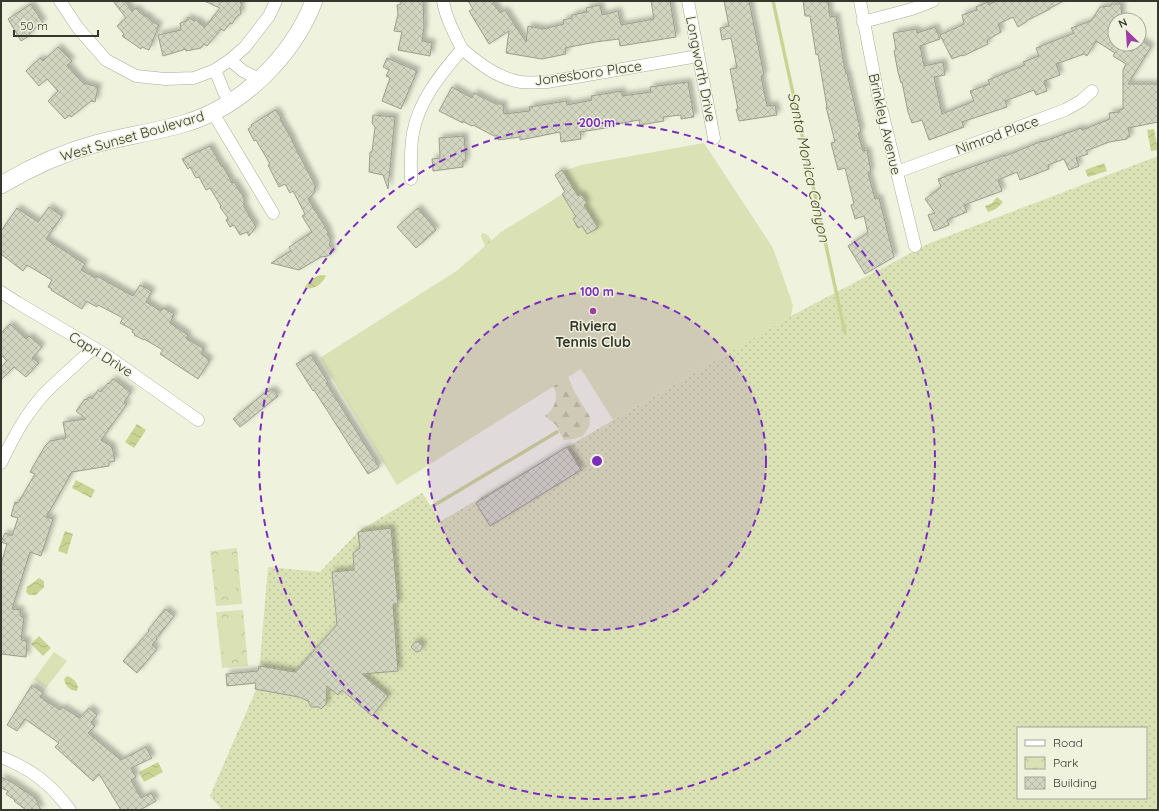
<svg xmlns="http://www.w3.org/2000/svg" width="1159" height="811" font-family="Quicksand,sans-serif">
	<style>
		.grass { fill: url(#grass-dots); fill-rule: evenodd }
		.forest { fill: url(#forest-firs) }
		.park { fill: url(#park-crowns) }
		.garden { fill: #dae1b4 }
		.water { fill: url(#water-waves) }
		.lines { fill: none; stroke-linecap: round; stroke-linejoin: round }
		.stream { stroke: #cad492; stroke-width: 3.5 }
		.building { fill: url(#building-cross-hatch); stroke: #9c9f8b; filter: url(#shadow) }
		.street-casing { stroke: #a9ac98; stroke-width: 13 }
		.secondary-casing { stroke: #a9ac98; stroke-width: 18 }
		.street { stroke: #fff; stroke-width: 12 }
		.secondary { stroke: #fff; stroke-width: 17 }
		.ring { fill: none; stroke: #7b2cbf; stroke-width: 2; stroke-dasharray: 7 5 }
		.poi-dot { fill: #9e3da5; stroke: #eff3de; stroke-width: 1.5 }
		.labels { text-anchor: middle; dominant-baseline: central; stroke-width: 3; stroke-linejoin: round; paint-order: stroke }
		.street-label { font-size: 14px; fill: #36372f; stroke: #eff3de }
		.poi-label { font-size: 14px; font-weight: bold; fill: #36372f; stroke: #eff3de }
		.water-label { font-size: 15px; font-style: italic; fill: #434818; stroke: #eff3de }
		.centre { fill: #7b2cbf; stroke: #eff3de; stroke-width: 2 }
		.ring-label { font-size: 12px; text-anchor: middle; font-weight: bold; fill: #7b2cbf; stroke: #eff3de; stroke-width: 3; stroke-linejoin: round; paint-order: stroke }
	</style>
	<defs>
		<pattern id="grass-dots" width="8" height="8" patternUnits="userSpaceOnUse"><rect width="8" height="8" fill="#dae1b4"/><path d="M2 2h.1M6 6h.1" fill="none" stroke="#bcc29b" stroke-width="1.8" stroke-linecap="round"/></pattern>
		<pattern id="forest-firs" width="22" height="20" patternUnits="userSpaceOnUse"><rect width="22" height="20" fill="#dae1b4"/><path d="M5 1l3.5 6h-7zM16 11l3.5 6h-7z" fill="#bcc29b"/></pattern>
		<pattern id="park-crowns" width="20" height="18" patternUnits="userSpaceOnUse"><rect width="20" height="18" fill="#dae1b4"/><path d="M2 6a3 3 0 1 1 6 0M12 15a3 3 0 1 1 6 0" fill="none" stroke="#bcc29b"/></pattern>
		<pattern id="water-waves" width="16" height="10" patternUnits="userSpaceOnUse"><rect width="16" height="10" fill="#cad492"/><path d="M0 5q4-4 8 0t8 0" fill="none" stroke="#aeb77e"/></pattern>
		<pattern id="building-cross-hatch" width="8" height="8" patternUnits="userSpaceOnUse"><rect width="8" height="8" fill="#d2d6c1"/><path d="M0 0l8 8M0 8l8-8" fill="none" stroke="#b5b8a6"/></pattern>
		<filter id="shadow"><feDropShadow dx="3.5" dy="-3.5" stdDeviation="2" flood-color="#0004"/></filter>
	</defs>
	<rect width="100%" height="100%" fill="#eff3de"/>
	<!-- grass -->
	<path class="grass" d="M1158,156V810H222L210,796L258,685L268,567L320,572L359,531L422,493L441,521L791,316L930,243ZM1018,728H1146V798H1018Z"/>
	<!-- forest -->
	<path class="forest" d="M483,233L488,235L556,347L574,391L590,417L589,427L583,436L574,439L564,440L556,425L545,416C554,410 558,400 555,390L495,271L482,239L481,235Z"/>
	<!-- park -->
	<g class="park">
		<polygon points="237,548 242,604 216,606 210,551"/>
		<polygon points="243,610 248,666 222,668 216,612"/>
	</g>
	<!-- garden -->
	<g class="garden">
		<polygon points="704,143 773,248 793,305 791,316 613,420 581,369 397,485 320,358 458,270 501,232 566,192 555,174 581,165"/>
		<polygon points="233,556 236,595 218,597 214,558"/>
		<polygon points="238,618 242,657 224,659 220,620"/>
		<polygon points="54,652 67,661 46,688 34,679"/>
	</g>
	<!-- water -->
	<g class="water">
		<polygon points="1154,129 1158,150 1151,151 1147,130"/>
		<polygon points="1104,163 1107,171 1088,177 1085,170"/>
		<polygon points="997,197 1003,202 996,209 988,212 985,206 992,203"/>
		<path d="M321,275H324L326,276C321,285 316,288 306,289L305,287C311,279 313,278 321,275Z"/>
		<polygon points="137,424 146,430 134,448 125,442"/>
		<polygon points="76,480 95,490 91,498 72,488"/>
		<polygon points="65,531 73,534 67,554 58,551"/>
		<polygon points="39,578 44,581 44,587 36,595 29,595 26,592 27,587"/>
		<polygon points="39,636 51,648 43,656 31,644"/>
		<path d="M67,676C73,678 76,681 78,687L77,691C70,691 65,686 64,679Z"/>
		<polygon points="158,762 163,772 144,782 139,772"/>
	</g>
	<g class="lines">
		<!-- stream -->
		<g class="stream">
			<polyline points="773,1 845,333"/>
			<polyline points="433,506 557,432"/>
		</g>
	</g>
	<!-- building -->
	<g class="building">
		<polygon points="113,1 125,1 132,11 136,8 140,13 149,18 152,22 159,25 149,50 142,47 141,49 122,36 124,34 117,26 126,18"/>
		<polygon points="204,1 241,1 240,3 242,4 240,8 241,14 236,17 232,24 230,23 224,31 221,29 207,46 204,44 201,48 186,51 186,49 163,56 158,35 181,30 180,23 186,21 188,17 194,21 196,20 205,27 220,8"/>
		<polygon points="401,1 423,1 424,27 422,41 432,43 430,56 398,50 402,32 394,31 398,14 397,5 401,4"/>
		<polygon points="468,1 492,1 500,13 505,10 526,42 528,26 543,29 564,24 563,20 572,18 572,15 587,12 586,8 600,5 602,15 618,11 621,25 654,19 651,1 670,1 676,37 620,46 619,39 595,42 565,48 566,54 542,59 506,53 509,31 489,44 469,11 473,9"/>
		<polygon points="724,1 749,1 764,75 761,76 767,106 775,105 777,115 739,121 736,109 738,109 730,69 737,68 731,38 722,40 720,28 729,26"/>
		<polygon points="803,1 828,2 830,17 836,16 844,65 846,74 847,73 861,132 858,133 863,151 867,150 871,172 868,173 875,199 879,198 894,257 865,274 848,246 868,233 864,216 855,219 851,205 854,204 845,168 838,170 831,143 835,142 826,107 827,107 818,54 816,55 810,16 805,16"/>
		<polygon points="996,1 1064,1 1050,8 1050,9 1026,21 1026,22 1018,27 1013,17 998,24 1001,32 987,40 988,44 963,56 962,55 952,59 940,35 964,24 962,15 977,10 976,7 988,2 989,5"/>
		<polygon points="31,4 43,23 34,29 34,30 29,33 30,35 29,36 21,41 8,19"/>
		<polygon points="1111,4 1121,4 1122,20 1115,20 1115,44 1139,44 1139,39 1151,47 1128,84 1158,84 1158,122 1128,128 1130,137 1127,137 1127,139 1109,142 1086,151 1088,154 1076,158 1079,166 1069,170 1064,159 1048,165 1049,169 1020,180 1017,172 998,180 1002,191 964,205 967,212 947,220 949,225 934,231 928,215 935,213 925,199 941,187 938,179 1005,155 1005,156 1042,141 1042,142 1081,128 1082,130 1110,119 1109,113 1119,112 1119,110 1123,109 1123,70 1126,64 1113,56 1115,53 1096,41 1087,56 1084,54 1056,64 1060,75 1044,81 1047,91 1036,95 1034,90 1005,101 1007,107 962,122 964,127 929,140 922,120 912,123 908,112 902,82 901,83 898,72 894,51 896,50 893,33 916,29 917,33 935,27 940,39 920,46 924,66 943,62 945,75 934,77 942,114 974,101 970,91 990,84 988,80 1025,65 1023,62 1039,56 1036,48 1074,33 1071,28 1091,21 1100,7 1111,6"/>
		<polygon points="58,47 72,61 67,65 83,83 98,87 95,102 91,101 71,117 70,115 65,119 48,101 58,91 47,79 39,86 26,71 40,58 43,61"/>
		<polygon points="387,58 417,71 401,109 382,101 390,78 386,76 389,70 383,67"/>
		<polygon points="688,82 694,117 681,119 681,115 663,117 664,121 640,125 639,120 612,125 612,127 580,132 581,139 561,142 560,132 520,140 520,137 498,140 498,136 494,136 473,125 472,126 462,121 463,123 439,111 452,87 472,98 474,93 496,104 503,104 504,114 530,111 529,107 554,103 566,101 567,105 592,100 591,96 622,91 622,96 651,92 650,87"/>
		<polygon points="275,110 280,116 281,121 293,141 292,141 316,187 314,188 315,192 308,199 329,233 327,234 331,240 329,245 332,249 331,254 328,256 321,257 299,270 271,263 291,251 289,247 312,232 302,216 305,214 293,191 290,193 285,184 279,187 268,165 270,164 256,140 254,141 248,129 252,126 251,125"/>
		<polygon points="373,115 395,117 388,189 383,175 369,172 370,152 372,152 375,127 372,123"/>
		<polygon points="464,136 466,161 463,161 463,167 433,171 432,159 440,158 439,138"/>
		<polygon points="210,146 222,167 223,166 232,183 234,182 244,198 244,207 256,227 249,236 247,232 240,235 234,225 230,227 226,220 228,218 220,207 221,206 210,188 206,190 199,177 196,178 190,167 188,169 182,159"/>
		<polygon points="562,170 578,196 581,194 587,203 584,205 598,228 587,234 582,226 578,228 573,219 576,217 562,194 565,192 555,175"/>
		<polygon points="49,207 62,216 46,239 85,264 81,270 96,278 97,276 133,296 140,285 152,291 146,302 161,311 164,308 174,314 170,323 188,335 186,338 204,349 201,354 210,360 198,379 160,354 163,350 144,339 144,340 134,335 135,334 132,332 133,330 120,323 123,318 98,305 97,307 86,301 82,309 51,290 52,289 48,287 52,280 27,265 23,271 1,254 1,231 17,208 38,222"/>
		<polygon points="418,208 436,230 416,248 397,227"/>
		<polygon points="10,324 26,339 29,336 42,347 32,358 39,363 26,377 14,367 1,380 1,367 7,361 1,355 1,333"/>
		<polygon points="311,355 328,382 326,383 379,467 368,474 314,390 313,391 296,364"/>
		<polygon points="113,379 131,392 124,402 127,404 101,440 112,447 115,461 109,462 109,466 72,472 46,517 53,519 41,556 30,552 12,609 21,610 20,616 24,617 21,640 27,641 26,657 1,654 1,564 7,544 1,542 5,533 12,536 18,518 11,516 15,502 18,503 35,474 30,472 45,446 50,441 66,438 63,422 86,419 76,411 85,399 86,400 89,397 92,399 98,390 101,392 108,383 109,384"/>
		<polygon points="272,389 278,396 240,427 233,419 267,391 268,392"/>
		<polygon points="567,447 581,470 490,526 476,503"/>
		<polygon points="391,528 398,604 393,604 398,671 362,674 388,696 372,716 342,690 338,695 327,686 326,704 321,709 319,707 311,707 308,701 299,697 255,689 256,683 227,686 226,674 258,671 259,666 295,672 337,625 332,572 354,570 353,553 360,548 358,532"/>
		<polygon points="165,609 174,616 156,639 157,639 152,645 157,649 137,673 123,661 149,631 148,630"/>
		<polygon points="415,642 419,642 422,644 422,648 420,651 416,652 411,647"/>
		<polygon points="32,685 43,693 40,697 60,710 62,707 80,718 89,708 97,715 91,722 95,726 88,733 121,760 146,747 152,758 131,768 136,777 131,780 141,798 151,793 156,801 140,810 121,810 99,774 93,781 55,747 59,743 25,719 17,731 7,725"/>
		<polygon points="1,777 13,783 35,798 41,810 26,810 14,801 15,800 6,794 8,791 1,788"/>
	</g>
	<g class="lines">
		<!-- street casing -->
		<g class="street-casing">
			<g id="street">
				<polyline points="60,1 78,28 106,60 136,76 165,79 194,78 215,70 230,60 245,47 269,16 276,1"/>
				<polyline points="688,1 714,138"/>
				<polyline points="860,1 878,95 915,246"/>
				<polyline points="863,22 912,9 933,1"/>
				<path d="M462,49C480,64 497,78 521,82C529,83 538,82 547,82L698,56"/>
				<polyline points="230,60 243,71 259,79"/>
				<polyline points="215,70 224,92 230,102"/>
				<polyline points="213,113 273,213"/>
				<polyline points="897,172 1065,110 1081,101 1092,91"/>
				<path d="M411,179C411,164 410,148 413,133C419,100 441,74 462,49C454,33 446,18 443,1"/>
				<polyline points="1,292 18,303 106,355 198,420"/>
				<path d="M1,463C13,438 26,413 46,392C61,377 78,363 93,348"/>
				<path d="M1,757C31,769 50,783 70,810"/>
			</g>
		</g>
		<!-- secondary casing -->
		<g class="secondary-casing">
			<path id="secondary" d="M1,185C31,167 62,153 95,144C125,136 156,132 186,123C243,106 293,55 314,1"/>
		</g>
		<!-- street -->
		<use href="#street" class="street"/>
		<!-- secondary -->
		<use href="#secondary" class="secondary"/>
	</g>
	<!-- distance rings -->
	<circle cx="597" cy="461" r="169" fill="#7b2cbf" fill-opacity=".12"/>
	<g class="ring">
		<circle cx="597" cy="461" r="169"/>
		<circle cx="597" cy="461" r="338"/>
	</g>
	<!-- markers -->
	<circle class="poi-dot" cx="593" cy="311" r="4"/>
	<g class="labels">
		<!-- street labels -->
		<g class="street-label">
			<text transform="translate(701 69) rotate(79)">Longworth Drive</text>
			<text transform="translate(588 73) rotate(-8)">Jonesboro Place</text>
			<text transform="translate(885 124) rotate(77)">Brinkley Avenue</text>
			<text transform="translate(997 135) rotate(-20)">Nimrod Place</text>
			<text transform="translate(132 136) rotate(-16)">West Sunset Boulevard</text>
			<text transform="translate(101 354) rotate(32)">Capri Drive</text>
		</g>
		<!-- poi labels -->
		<g class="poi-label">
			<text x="593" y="326">Riviera<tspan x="593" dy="16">Tennis Club</tspan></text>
		</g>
		<!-- water labels -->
		<g class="water-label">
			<text transform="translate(809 167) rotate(78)">Santa Monica Canyon</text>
		</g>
	</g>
	<circle cx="597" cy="461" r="6" class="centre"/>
	<g class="ring-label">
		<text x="597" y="127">200 m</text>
		<text x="597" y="296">100 m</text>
	</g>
	<!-- border -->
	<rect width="1159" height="811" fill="none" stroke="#36372f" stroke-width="4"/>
	<!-- legend -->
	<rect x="1017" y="727" width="130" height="72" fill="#eff3de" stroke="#a5a898"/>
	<rect x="1025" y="740" width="20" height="6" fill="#ffffff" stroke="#a5a898"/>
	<text x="1053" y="747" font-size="12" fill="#36372f">Road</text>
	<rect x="1025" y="757" width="20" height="12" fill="url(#park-crowns)" stroke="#a5a898"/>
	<text x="1053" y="767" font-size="12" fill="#36372f">Park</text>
	<rect x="1025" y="777" width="20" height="12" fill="url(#building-cross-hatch)" stroke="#a5a898"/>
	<text x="1053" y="787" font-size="12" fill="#36372f">Building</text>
	<!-- north arrow -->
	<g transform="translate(1127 32) rotate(335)"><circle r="19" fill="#eff3de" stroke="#a5a898"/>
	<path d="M0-3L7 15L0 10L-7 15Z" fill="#9e3da5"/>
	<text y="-6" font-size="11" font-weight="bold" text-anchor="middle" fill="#36372f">N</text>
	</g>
	<!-- scale -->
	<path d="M14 30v6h84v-6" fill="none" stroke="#36372f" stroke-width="2"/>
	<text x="20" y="30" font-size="12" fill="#36372f" stroke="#eff3de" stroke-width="3" paint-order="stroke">50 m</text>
</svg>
